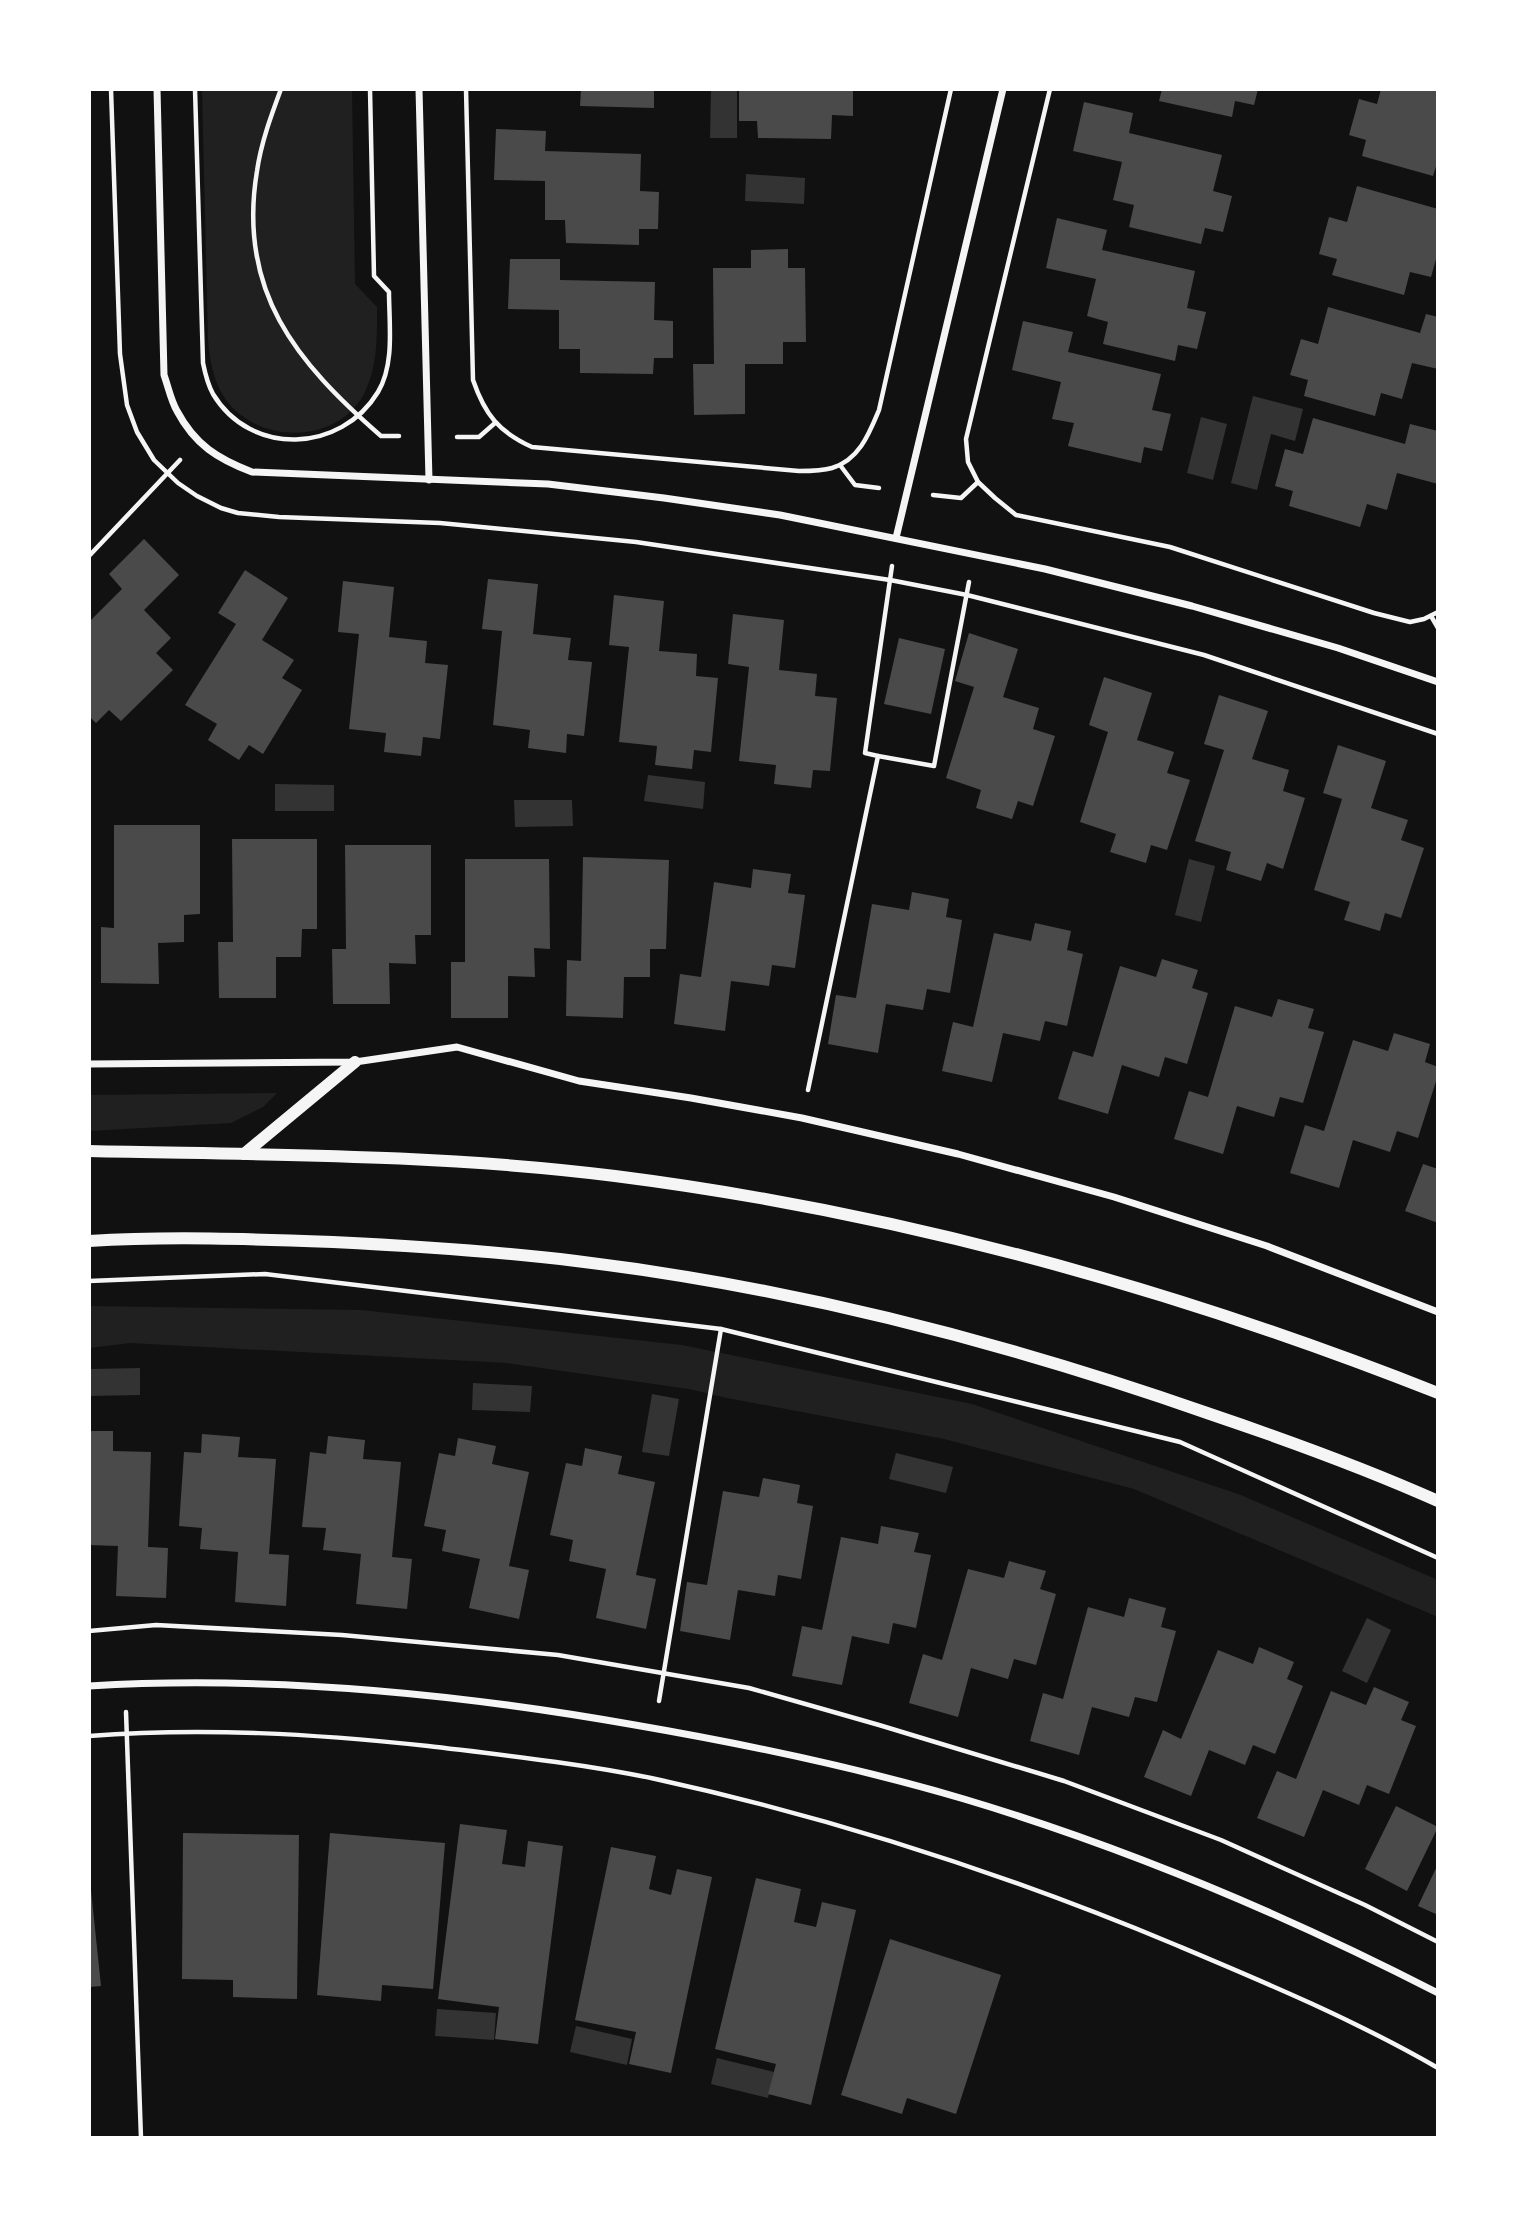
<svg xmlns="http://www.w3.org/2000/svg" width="1527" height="2227" font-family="'PT Sans',sans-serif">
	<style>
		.green { fill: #202020 }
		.water { fill: #333 }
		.building { fill: #4a4a4a }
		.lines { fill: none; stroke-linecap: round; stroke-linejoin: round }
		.path { stroke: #f5f5f5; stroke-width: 4.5 }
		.minor { stroke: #f5f5f5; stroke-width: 7 }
		.tertiary { stroke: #f5f5f5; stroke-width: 12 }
	</style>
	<rect width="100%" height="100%" fill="#111"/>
	<!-- green -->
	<g class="green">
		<path d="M202,89H352L355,284L377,307C377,336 378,364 365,392C340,442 267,445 231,406C215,388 210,364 208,340Z"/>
		<polygon points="277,1093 263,1107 231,1123 89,1131 89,1095"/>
		<polygon points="89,1306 361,1310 682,1345 972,1404 1241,1495 1438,1580 1438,1617 1134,1489 944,1439 727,1398 689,1389 507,1363 130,1343 89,1348"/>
	</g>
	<!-- water -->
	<g class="water">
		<polygon points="711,89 737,89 737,138 710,138"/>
		<polygon points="746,174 805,178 804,204 745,201"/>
		<polygon points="1253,396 1303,409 1295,441 1271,434 1257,490 1231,483"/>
		<polygon points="1201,417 1227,424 1213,480 1187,473"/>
		<polygon points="648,775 705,782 703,809 644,801"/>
		<polygon points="275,784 334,785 334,811 275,811"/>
		<polygon points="514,800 572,800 573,826 515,827"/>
		<polygon points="1189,859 1215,866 1201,922 1175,915"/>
		<polygon points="140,1368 140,1395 89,1396 89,1369"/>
		<polygon points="473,1383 532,1386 530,1412 472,1410"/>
		<polygon points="652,1394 679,1399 669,1456 642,1452"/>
		<polygon points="896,1453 953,1467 946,1493 889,1479"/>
		<polygon points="1367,1618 1391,1630 1367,1683 1342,1671"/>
		<polygon points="437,2009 496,2013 494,2040 435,2036"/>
		<polygon points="576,2026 632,2039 627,2065 570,2052"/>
		<polygon points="717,2058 774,2072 768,2098 711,2084"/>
	</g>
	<!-- building -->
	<g class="building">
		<polygon points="581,89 654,89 654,108 580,106"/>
		<polygon points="739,89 853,89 853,116 832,115 831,139 758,138 757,121 739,121"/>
		<polygon points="1162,89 1258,89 1254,105 1235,101 1232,117 1159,101"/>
		<polygon points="1381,89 1438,89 1438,160 1433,176 1362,156 1366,140 1349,135 1359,99 1377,104"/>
		<polygon points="1084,102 1133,113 1129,133 1222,155 1213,191 1232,196 1223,232 1205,228 1201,244 1129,227 1134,205 1113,200 1122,162 1073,151"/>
		<polygon points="496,129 546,131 545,151 641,154 640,191 659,192 658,229 639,229 639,245 566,243 565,220 545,220 545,181 494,180"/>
		<polygon points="1357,186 1438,209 1438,252 1431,277 1410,272 1404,295 1332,275 1337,259 1319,254 1329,217 1347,222"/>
		<polygon points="1057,218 1107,230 1102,250 1195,271 1187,308 1206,312 1197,349 1178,345 1175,361 1103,344 1108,322 1087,316 1096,279 1046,268"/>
		<polygon points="788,249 788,268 805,268 806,342 783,342 783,364 745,364 745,414 694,415 693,364 714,364 713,268 751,268 751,250"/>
		<polygon points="510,259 560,259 560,280 655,282 654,320 673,321 673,358 654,358 653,374 580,373 580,349 559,349 559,310 508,309"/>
		<polygon points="1328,307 1420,333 1426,314 1438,317 1438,369 1412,363 1402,399 1381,393 1375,416 1304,396 1308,380 1290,375 1301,339 1318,344"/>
		<polygon points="1023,321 1073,332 1068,352 1161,374 1152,410 1171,414 1162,451 1144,447 1141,463 1068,446 1074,423 1052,419 1061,382 1012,370"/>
		<polygon points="1313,418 1405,444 1410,424 1438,431 1438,484 1397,473 1387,510 1367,504 1360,527 1289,506 1293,491 1275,486 1285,449 1303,454"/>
		<polygon points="144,539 179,575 144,610 171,638 156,653 173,670 121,721 109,710 96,723 89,716 89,622 122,589 109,574"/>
		<polygon points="245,570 288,598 262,640 294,660 282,678 302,690 263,754 249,745 239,760 208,740 217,724 185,705 236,624 218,613"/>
		<polygon points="488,579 538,584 533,634 571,638 568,660 592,662 584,736 567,734 566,753 528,748 530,730 493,725 502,631 482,629"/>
		<polygon points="343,581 394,587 389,637 427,641 425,663 448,665 440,739 423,737 421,756 384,752 386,733 349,729 359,634 338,632"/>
		<polygon points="614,595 664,601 659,651 697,654 696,676 718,678 711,752 694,750 692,769 655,765 657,746 619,742 629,647 609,645"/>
		<polygon points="733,614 784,620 779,670 817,674 815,696 837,698 830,771 813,770 811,788 774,784 776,765 739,761 749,667 728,664"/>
		<polygon points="969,633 1018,649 1003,697 1039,708 1033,729 1055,736 1033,806 1018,801 1012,819 976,808 981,790 946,778 974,687 955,681"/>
		<polygon points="899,638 945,649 931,714 884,704"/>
		<polygon points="1104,677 1152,693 1137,740 1174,752 1167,773 1190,780 1167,850 1151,845 1146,863 1110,852 1116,834 1080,822 1108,732 1089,725"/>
		<polygon points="1219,695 1268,711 1252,759 1289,770 1283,791 1305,798 1283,869 1267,863 1261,881 1226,870 1231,852 1195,841 1224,750 1204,744"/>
		<polygon points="1338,745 1386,761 1371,808 1408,820 1401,840 1424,848 1401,918 1385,913 1380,931 1344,920 1350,902 1314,890 1342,799 1323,793"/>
		<polygon points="114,825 200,825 200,914 184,915 184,942 158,943 159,984 101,983 101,927 114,928"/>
		<polygon points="232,839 317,839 317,929 302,929 301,957 276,957 276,998 219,998 218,942 233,942"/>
		<polygon points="345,845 431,845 431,935 415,935 416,964 389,963 390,1004 333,1004 332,949 346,949"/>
		<polygon points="583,857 669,860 666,949 650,949 650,977 624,977 623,1018 566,1016 567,960 581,961"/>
		<polygon points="465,859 549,859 550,949 534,948 535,977 508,976 508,1018 451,1018 451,962 465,962"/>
		<polygon points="753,869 791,874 788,893 805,895 795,968 772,965 769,986 731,981 725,1031 674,1024 680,974 701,977 714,882 751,888"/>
		<polygon points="912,892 949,899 946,917 962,920 950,993 927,989 923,1010 886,1004 878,1053 828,1044 836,995 856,998 872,904 909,910"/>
		<polygon points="1035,923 1071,931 1067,950 1083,954 1067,1026 1045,1021 1040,1041 1003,1033 992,1082 942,1071 953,1022 973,1027 994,933 1031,941"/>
		<polygon points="1162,959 1198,970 1192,988 1208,993 1187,1064 1165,1057 1159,1077 1122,1065 1108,1114 1058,1099 1073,1051 1093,1057 1120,966 1156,977"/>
		<polygon points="1278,999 1314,1009 1308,1028 1324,1032 1303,1103 1280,1097 1274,1117 1237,1106 1223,1154 1174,1139 1189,1091 1208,1097 1235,1006 1272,1017"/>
		<polygon points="1394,1033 1430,1044 1425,1062 1438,1067 1438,1075 1418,1138 1397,1131 1390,1152 1353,1140 1339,1188 1290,1173 1305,1125 1324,1131 1353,1040 1388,1051"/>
		<polygon points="1423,1164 1438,1169 1438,1223 1405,1211"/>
		<polygon points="89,1431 113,1431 113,1451 151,1452 148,1547 168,1548 166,1598 116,1596 118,1546 89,1545"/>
		<polygon points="202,1434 240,1437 238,1457 276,1459 269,1554 289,1555 286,1606 235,1602 238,1552 200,1549 202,1528 179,1526 184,1452 201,1453"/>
		<polygon points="328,1436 365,1440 363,1459 401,1462 392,1557 412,1559 407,1609 356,1604 361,1554 323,1550 326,1528 302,1527 310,1452 326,1454"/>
		<polygon points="458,1438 496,1446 492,1464 529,1472 509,1566 529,1570 519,1619 469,1608 480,1559 442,1551 446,1530 424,1526 439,1453 455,1456"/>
		<polygon points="585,1448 622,1456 618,1474 655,1482 636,1575 656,1579 646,1629 596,1618 606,1569 569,1561 573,1540 550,1535 566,1463 582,1466"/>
		<polygon points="763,1478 800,1485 797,1503 813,1506 801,1579 778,1575 775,1596 738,1590 730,1640 680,1631 687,1582 707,1585 723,1491 759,1497"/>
		<polygon points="881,1526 919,1533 914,1552 931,1555 916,1628 893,1623 889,1644 852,1636 842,1685 792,1676 802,1626 822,1630 841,1537 878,1544"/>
		<polygon points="1009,1561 1046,1571 1040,1589 1056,1594 1036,1665 1014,1659 1008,1679 971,1668 958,1717 909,1703 923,1654 942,1660 968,1569 1004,1578"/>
		<polygon points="1129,1598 1166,1608 1161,1627 1176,1631 1157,1702 1135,1697 1129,1717 1092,1707 1079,1755 1030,1741 1043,1693 1063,1699 1088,1607 1124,1617"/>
		<polygon points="1259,1647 1294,1662 1287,1679 1303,1686 1275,1754 1253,1745 1245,1765 1209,1750 1191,1796 1144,1777 1163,1730 1181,1739 1218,1650 1253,1664"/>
		<polygon points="1374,1687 1409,1702 1401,1720 1416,1726 1389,1794 1367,1785 1359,1805 1323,1790 1304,1837 1257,1818 1277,1771 1296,1779 1331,1691 1366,1705"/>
		<polygon points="1396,1806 1438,1827 1407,1891 1365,1869"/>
		<polygon points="460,1824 507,1830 502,1864 525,1867 528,1841 563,1846 538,2044 495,2039 499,2007 438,1999"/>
		<polygon points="183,1833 299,1835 297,1999 233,1997 233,1980 182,1979"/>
		<polygon points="330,1833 445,1843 433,1989 382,1985 381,2001 317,1995"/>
		<polygon points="611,1847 656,1856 649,1889 671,1895 677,1869 712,1877 671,2073 629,2064 636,2032 575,2020"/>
		<polygon points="1438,1864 1438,1915 1418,1906"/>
		<polygon points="756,1878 801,1889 794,1922 816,1927 822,1902 856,1910 811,2105 768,2094 776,2064 715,2049"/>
		<polygon points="89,1890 91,1890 101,1986 89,1987"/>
		<polygon points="890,1939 1001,1975 956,2114 907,2098 902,2114 841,2095"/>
	</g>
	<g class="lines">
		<!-- path -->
		<g class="path">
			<polyline points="111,89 120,354 127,405 137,432 154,460 178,483 197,496 221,508 238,513 279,517 440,523 636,542 890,580 967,595 1204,655 1438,734"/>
			<path d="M195,89L203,363C205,373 208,385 213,394C251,457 341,453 378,392C395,364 389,323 389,292L374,276L370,89"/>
			<path d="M281,89C271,116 261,143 257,171C237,291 296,362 381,436H399"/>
			<path d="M466,89L473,380C485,415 499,432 532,447L799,471C809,471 822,471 832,468C859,460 869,434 879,410L951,89"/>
			<polyline points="1050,89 966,439 968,462 978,482 995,498 1016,515 1170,547 1374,613 1410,622 1424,619 1438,612"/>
			<polyline points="457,437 479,437 495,423"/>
			<polyline points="840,465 855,485 879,488"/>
			<polyline points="933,495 961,498 978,482"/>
			<polyline points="89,556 180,460"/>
			<polyline points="1431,616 1438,628"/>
			<polyline points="878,756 934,766 969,582"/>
			<polyline points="808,1090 878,756 865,753 892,566"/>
			<polyline points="89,1281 265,1274 721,1329 1180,1442 1438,1558"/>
			<polyline points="89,1631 156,1625 342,1635 558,1655 749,1688 879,1725 1064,1781 1221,1840 1365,1905 1438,1942"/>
			<polyline points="659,1701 721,1329"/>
			<polyline points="126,1712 141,2138"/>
			<path d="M89,1736C203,1727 315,1734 428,1746C502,1755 578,1763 651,1778C831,1817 1006,1874 1176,1945C1264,1982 1355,2020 1438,2068"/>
		</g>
		<!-- minor -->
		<g class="minor">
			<path d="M157,89L164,375C168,386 171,401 177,411C195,445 218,459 252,472L548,484L664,498L780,515L1045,569L1192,606L1338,648L1438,682"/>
			<polyline points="419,89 429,480"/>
			<polyline points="896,538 1003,89"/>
			<polyline points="89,1064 355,1062 457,1047 579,1081 691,1098 802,1118 958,1154 1114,1197 1267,1246 1438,1312"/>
			<path d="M89,1686C272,1675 455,1693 635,1725C745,1744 856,1767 964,1799C1128,1848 1286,1915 1438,1993"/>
		</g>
		<!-- tertiary -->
		<g class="tertiary">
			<path d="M89,1151C264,1155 441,1154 615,1176C898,1212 1173,1288 1438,1393"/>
			<polyline points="244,1154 355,1062"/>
			<path d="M89,1241C169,1236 253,1239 333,1242C414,1246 495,1251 576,1261C792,1287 1005,1342 1210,1414C1287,1440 1364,1468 1438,1501"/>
		</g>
	</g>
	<!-- border -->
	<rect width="1527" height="2227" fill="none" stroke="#ffffff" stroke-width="182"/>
</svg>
